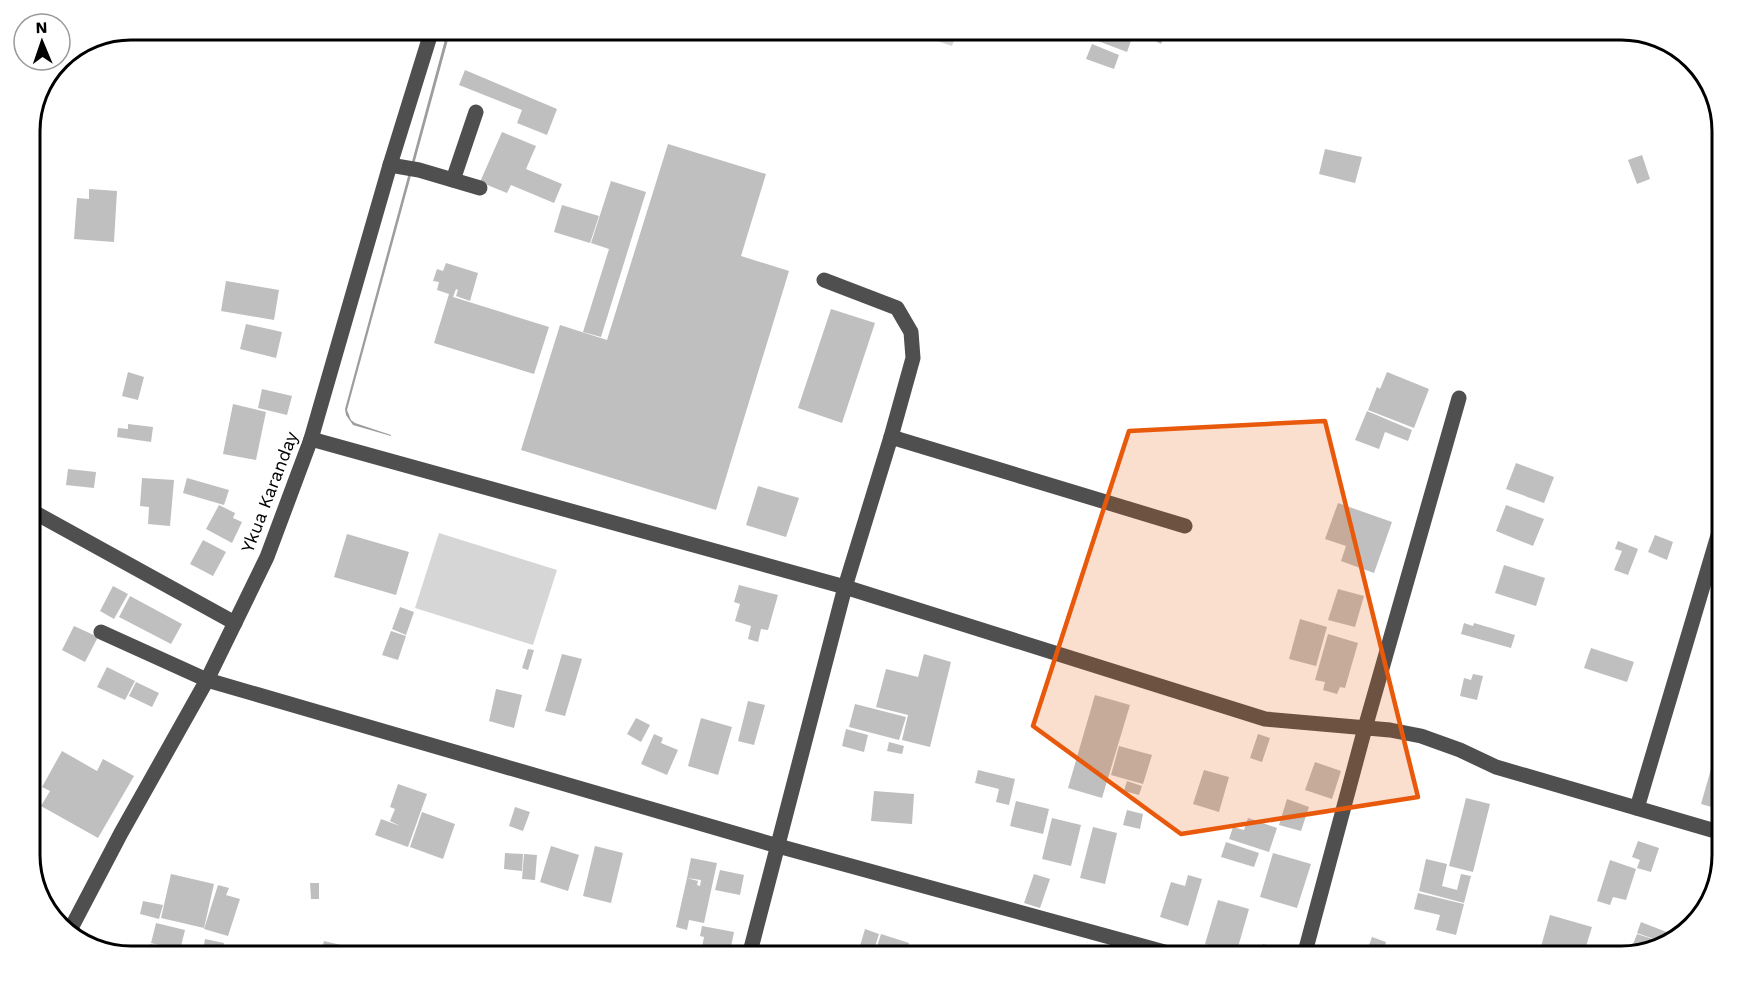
<svg xmlns="http://www.w3.org/2000/svg" width="1752" height="986" font-family="'Work Sans',sans-serif">
	<style>
		.green { fill: #d6d6d6 }
		.water { fill: #9d9d9d }
		.building { fill: #bfbfbf }
		.lines { fill: none; stroke-linecap: round; stroke-linejoin: round }
		.minor { stroke: #4f4f4f; stroke-width: 15 }
		.marked { fill: #e8590c; fill-opacity: 0.2; stroke: #e8590c; stroke-width: 4.5; stroke-linejoin: round }
		.labels { text-anchor: middle; dominant-baseline: central; stroke-width: 4.5; stroke-linejoin: round; paint-order: stroke }
		.street-label { font-size: 18px; fill: #000; stroke: #fff }
		.rim { fill: none; stroke: #000; stroke-width: 3 }
	</style>
	<rect width="100%" height="100%" fill="#fff"/>
	<!-- green -->
	<g class="green">
		<polygon points="914,33 957,33 952,46"/>
		<polygon points="439,533 557,570 533,645 415,608"/>
	</g>
	<!-- water -->
	<polygon class="water" points="446,36 449,36 347,410 351,420 355,423 391,435 391,436 353,425 346,415 345,409"/>
	<!-- building -->
	<g class="building">
		<polygon points="1134,32 1127,52 1082,35 1083,33"/>
		<polygon points="1147,32 1166,32 1161,44 1145,36"/>
		<polygon points="1092,44 1119,55 1114,69 1086,59"/>
		<polygon points="465,70 557,109 547,135 517,123 522,110 459,85"/>
		<polygon points="502,132 536,146 526,169 562,184 554,203 511,185 507,193 480,182"/>
		<polygon points="668,144 766,174 741,256 789,271 716,510 521,450 560,325 607,340"/>
		<polygon points="1325,149 1362,157 1355,183 1319,174"/>
		<polygon points="1642,155 1650,179 1637,184 1628,160"/>
		<polygon points="611,181 646,192 601,337 583,332 609,249 591,243"/>
		<polygon points="89,189 117,191 114,242 74,239 77,198 89,199"/>
		<polygon points="562,205 599,216 590,243 554,232"/>
		<polygon points="446,263 478,273 470,301 456,296 458,290 456,289 453,297 549,327 534,374 434,343 449,294 437,290 439,282 433,281 437,269 443,271"/>
		<polygon points="226,281 279,290 274,320 221,311"/>
		<polygon points="831,309 875,323 842,423 798,408"/>
		<polygon points="246,324 282,332 276,358 240,349"/>
		<polygon points="128,372 144,377 138,400 122,396"/>
		<polygon points="1387,372 1429,389 1414,428 1368,410 1377,387 1380,389"/>
		<polygon points="262,389 292,396 287,415 258,408"/>
		<polygon points="233,404 266,412 256,460 223,454"/>
		<polygon points="1367,411 1412,430 1408,441 1385,432 1379,449 1355,440"/>
		<polygon points="128,424 153,427 151,442 117,437 118,428 128,429"/>
		<polygon points="1516,463 1554,477 1544,503 1506,489"/>
		<polygon points="68,469 96,472 94,488 66,485"/>
		<polygon points="142,478 174,480 170,526 148,524 149,507 140,506"/>
		<polygon points="187,478 229,490 224,505 183,493"/>
		<polygon points="758,486 799,498 786,537 746,525"/>
		<polygon points="1338,503 1392,522 1374,573 1341,561 1346,546 1325,539"/>
		<polygon points="219,505 235,513 233,518 242,522 232,543 206,529"/>
		<polygon points="1506,505 1544,519 1533,546 1496,531"/>
		<polygon points="347,534 409,552 396,595 334,577"/>
		<polygon points="1655,535 1673,542 1667,560 1648,552"/>
		<polygon points="203,540 226,552 213,576 190,564"/>
		<polygon points="1618,541 1638,549 1628,575 1614,570 1622,551 1615,549"/>
		<polygon points="1504,565 1545,578 1536,606 1495,593"/>
		<polygon points="739,585 778,595 768,630 761,629 758,642 748,639 751,626 735,621 740,604 734,602"/>
		<polygon points="113,586 128,594 114,619 100,611"/>
		<polygon points="1338,589 1364,596 1355,627 1328,620"/>
		<polygon points="130,596 182,624 171,644 119,617"/>
		<polygon points="400,607 414,612 406,635 392,629"/>
		<polygon points="1300,619 1327,627 1316,666 1289,659"/>
		<polygon points="1464,623 1473,626 1474,623 1515,635 1511,648 1461,634"/>
		<polygon points="74,626 98,637 85,662 62,650"/>
		<polygon points="391,631 406,636 398,660 382,655"/>
		<polygon points="1328,634 1358,643 1345,688 1340,687 1337,694 1323,690 1325,682 1315,680"/>
		<polygon points="1591,648 1634,662 1627,682 1584,668"/>
		<polygon points="528,649 534,650 528,670 522,668"/>
		<polygon points="562,654 582,659 565,716 545,711"/>
		<polygon points="924,654 951,662 930,747 902,740 908,715 876,707 886,669 918,677"/>
		<polygon points="107,667 135,681 125,700 97,687"/>
		<polygon points="1473,674 1483,676 1477,700 1460,696 1464,678 1471,680"/>
		<polygon points="136,682 159,693 152,707 129,696"/>
		<polygon points="496,689 522,695 514,728 489,721"/>
		<polygon points="1095,695 1130,705 1102,798 1068,788"/>
		<polygon points="748,701 765,705 754,745 738,741"/>
		<polygon points="855,704 906,717 899,740 849,727"/>
		<polygon points="636,718 650,725 641,742 627,734"/>
		<polygon points="701,718 732,727 718,775 688,766"/>
		<polygon points="846,729 868,735 864,752 842,746"/>
		<polygon points="654,734 663,738 661,743 678,750 667,775 641,764"/>
		<polygon points="1258,734 1270,738 1262,762 1250,758"/>
		<polygon points="889,742 904,746 902,754 887,751"/>
		<polygon points="1119,746 1152,755 1143,784 1111,775"/>
		<polygon points="62,751 97,771 103,759 134,776 98,838 41,806 50,791 42,787"/>
		<polygon points="1715,755 1722,757 1722,810 1701,804"/>
		<polygon points="1315,762 1341,771 1332,799 1305,790"/>
		<polygon points="978,770 1015,779 1009,805 996,802 999,789 975,783"/>
		<polygon points="1204,770 1229,777 1219,812 1193,804"/>
		<polygon points="1127,781 1142,786 1139,795 1124,791"/>
		<polygon points="398,784 427,794 408,847 375,835 381,819 400,826 390,821 395,809 390,807"/>
		<polygon points="874,791 914,794 912,824 871,821"/>
		<polygon points="1466,798 1490,804 1473,872 1449,866"/>
		<polygon points="1287,799 1309,807 1301,831 1279,825"/>
		<polygon points="1016,801 1049,809 1043,834 1010,826"/>
		<polygon points="515,807 530,812 523,831 509,826"/>
		<polygon points="1127,810 1143,814 1140,829 1123,825"/>
		<polygon points="422,812 455,824 443,859 410,847"/>
		<polygon points="1052,818 1081,825 1071,866 1042,859"/>
		<polygon points="1248,818 1277,828 1269,852 1229,839 1233,827 1244,830"/>
		<polygon points="1093,827 1117,833 1105,884 1080,878"/>
		<polygon points="1638,841 1659,848 1651,872 1637,868 1640,860 1632,857"/>
		<polygon points="1226,842 1259,853 1254,867 1221,857"/>
		<polygon points="551,846 579,855 568,891 540,882"/>
		<polygon points="595,846 623,853 611,903 583,896"/>
		<polygon points="505,853 523,854 522,871 504,869"/>
		<polygon points="1273,853 1311,864 1297,908 1260,897"/>
		<polygon points="524,854 537,855 535,880 522,879"/>
		<polygon points="691,858 717,863 704,923 689,920 687,930 676,927 687,878 698,881 697,885 700,886 701,880 687,878"/>
		<polygon points="1426,859 1447,864 1442,886 1457,890 1461,874 1471,876 1464,903 1419,891"/>
		<polygon points="1610,860 1636,869 1626,900 1613,897 1610,905 1597,901"/>
		<polygon points="720,870 744,875 740,895 715,890"/>
		<polygon points="171,874 214,884 204,928 161,918"/>
		<polygon points="1034,874 1050,879 1040,908 1024,903"/>
		<polygon points="1188,875 1202,879 1188,926 1160,917 1171,882 1185,886"/>
		<polygon points="310,883 319,883 319,899 311,899"/>
		<polygon points="218,885 229,888 226,895 240,899 228,936 204,929"/>
		<polygon points="1418,893 1464,904 1456,935 1436,930 1440,915 1414,909"/>
		<polygon points="1218,900 1249,909 1236,954 1205,944"/>
		<polygon points="143,901 163,905 159,919 140,914"/>
		<polygon points="1550,915 1592,927 1583,956 1561,956 1540,950"/>
		<polygon points="1641,922 1669,933 1678,936 1672,942 1632,953 1630,952 1637,934 1665,943 1637,933"/>
		<polygon points="156,923 185,930 180,950 151,943"/>
		<polygon points="702,926 734,932 729,956 701,952 704,937 700,936"/>
		<polygon points="865,929 879,934 872,956 857,956"/>
		<polygon points="881,934 909,943 905,956 874,956"/>
		<polygon points="1372,937 1386,942 1382,956 1365,956"/>
		<polygon points="205,939 224,943 221,956 202,956"/>
		<polygon points="324,941 345,946 343,956 320,956"/>
		<polygon points="150,944 194,955 194,956 147,956"/>
		<polygon points="1263,944 1290,952 1289,956 1259,956"/>
		<polygon points="1450,948 1475,955 1475,956 1448,956"/>
	</g>
	<g class="lines">
		<!-- minor -->
		<g class="minor">
			<polyline points="390,165 419,170 480,188"/>
			<polyline points="453,180 476,112"/>
			<polyline points="891,437 1185,526"/>
			<polyline points="311,439 845,587 1265,719 1390,730 1421,736 1460,750 1496,767 1722,833"/>
			<polyline points="30,510 235,623"/>
			<polyline points="101,632 207,680 778,846 1179,956"/>
			<polyline points="1637,808 1722,522"/>
			<polyline points="69,932 121,833 207,680 267,557 311,439 390,165 430,36"/>
			<polyline points="749,956 845,587 891,437 913,358 911,332 897,308 824,280"/>
			<polyline points="1304,956 1365,728 1459,398"/>
		</g>
	</g>
	<!-- marked area -->
	<path class="marked" d="M1325,421L1418,797L1181,834L1033,726L1129,431Z"/>
	<g class="labels">
		<!-- street labels -->
		<g class="street-label">
			<text transform="translate(269 492) rotate(-69)">Ykua Karanday</text>
		</g>
	</g>
	<!-- crop -->
	<path d="M0 0H1752V986H0ZM131 40H1621A91 91 0 0 1 1712 131V855A91 91 0 0 1 1621 946H131A91 91 0 0 1 40 855V131A91 91 0 0 1 131 40Z" fill="#fff" fill-rule="evenodd"/>
	<path class="rim" d="M131 40H1621A91 91 0 0 1 1712 131V855A91 91 0 0 1 1621 946H131A91 91 0 0 1 40 855V131A91 91 0 0 1 131 40Z"/>
	<!-- north arrow -->
	<g transform="translate(42 42) rotate(358)"><circle r="28" fill="#ffffff" stroke="#999999" stroke-width="1.5"/>
	<path d="M0-4.5L10 22L0 15L-10 22Z" fill="#000000"/>
	<text y="-9" font-size="16" font-weight="bold" text-anchor="middle" fill="#000000">N</text>
	</g>
</svg>
